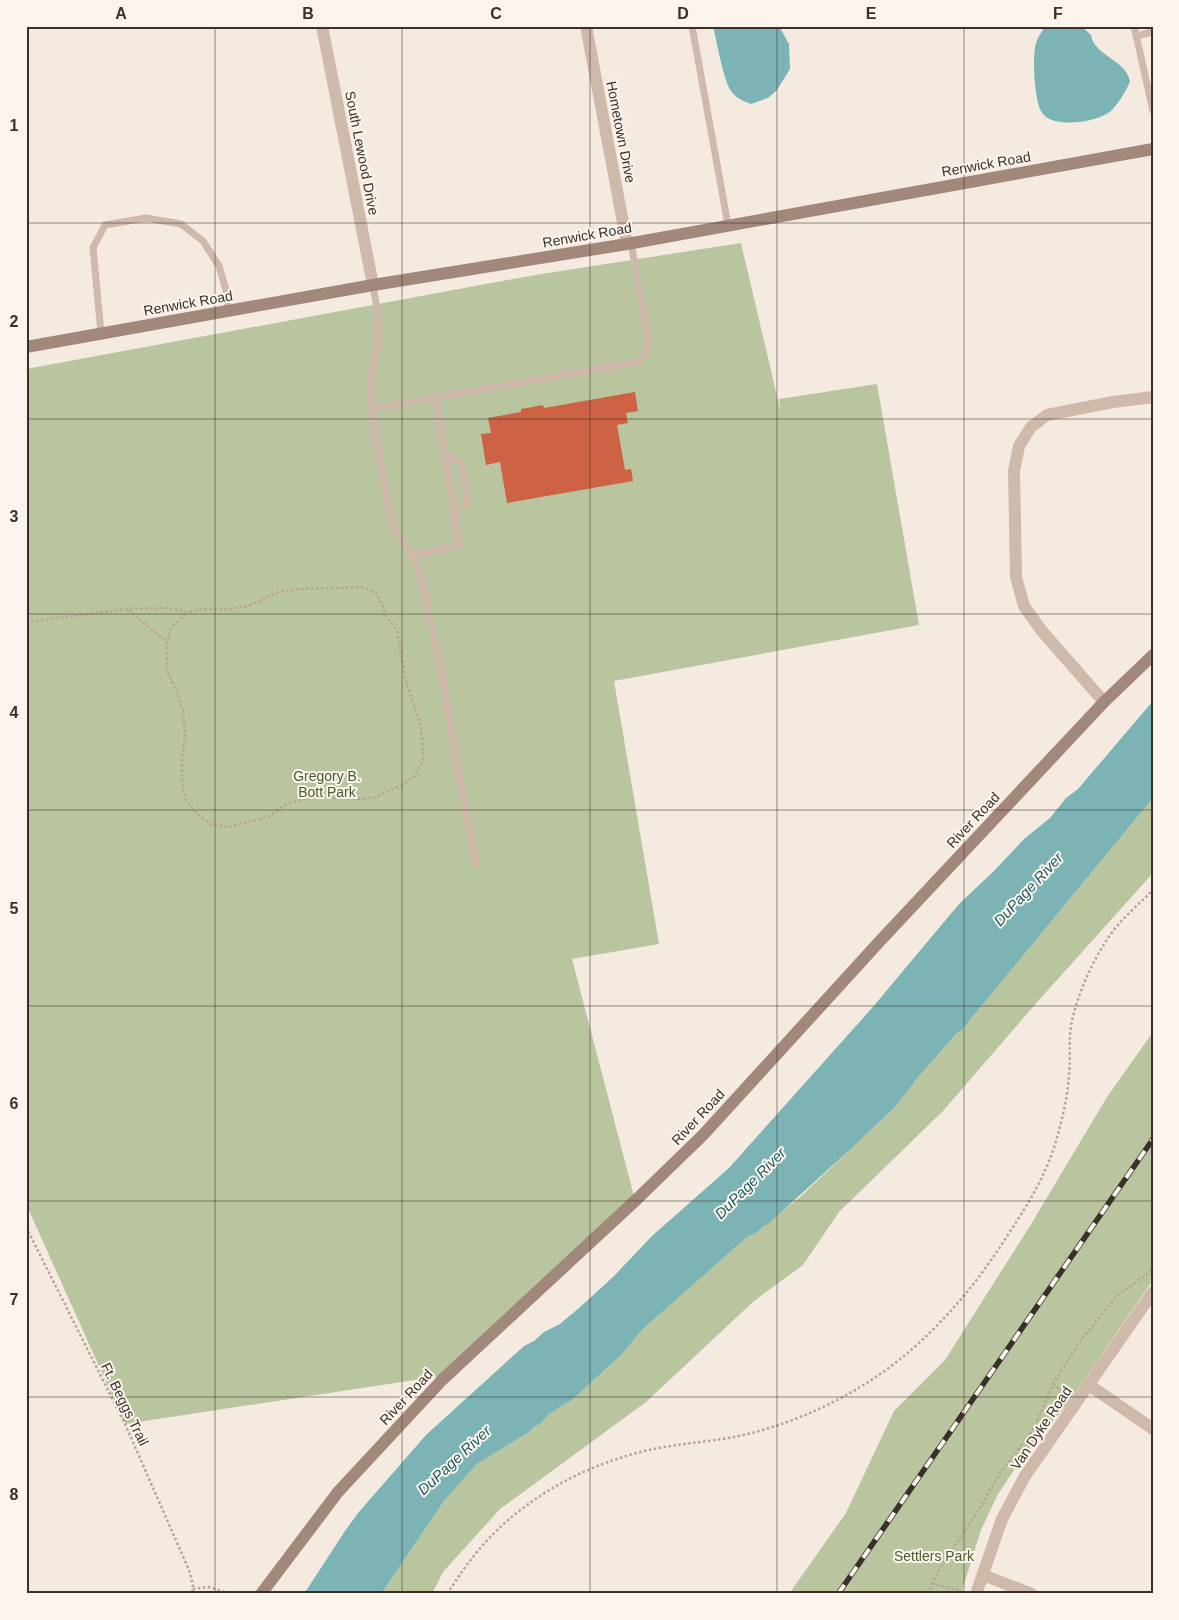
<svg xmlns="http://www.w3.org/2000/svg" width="1179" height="1620" font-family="Arial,sans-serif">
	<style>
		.green { fill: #b9c59e }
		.water { fill: #7cb3b4 }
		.building { fill: #cd6245 }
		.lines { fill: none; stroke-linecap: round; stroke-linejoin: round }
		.path { stroke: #baa394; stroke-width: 2.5; stroke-dasharray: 2.5 2.5; stroke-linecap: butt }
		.lane { stroke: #ceb9aa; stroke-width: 7 }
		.street { stroke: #ceb9aa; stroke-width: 12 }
		.secondary { stroke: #a2887b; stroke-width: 12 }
		.rail-casing { stroke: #3b2f2a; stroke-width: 5.5 }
		.rail { stroke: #fbf4ed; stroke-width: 4; stroke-dasharray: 11; stroke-linecap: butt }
		.grid { fill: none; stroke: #3b2f2a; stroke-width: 1; stroke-opacity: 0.55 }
		.labels { text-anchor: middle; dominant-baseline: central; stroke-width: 4; stroke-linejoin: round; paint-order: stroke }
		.street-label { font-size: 14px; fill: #3b2f2a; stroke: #fbf4ed }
		.park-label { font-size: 14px; fill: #4b5b2c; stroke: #fbf4ed }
		.water-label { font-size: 15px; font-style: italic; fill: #1c5e60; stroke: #fbf4ed }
		.neatline { fill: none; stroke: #3b2f2a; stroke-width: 2 }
		.grid-label { font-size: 16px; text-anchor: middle; font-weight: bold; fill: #3b2f2a }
	</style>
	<rect width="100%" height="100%" fill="#f5eadf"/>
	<!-- green -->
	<g class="green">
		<polygon points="741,243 781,413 779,399 877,384 919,625 614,681 659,944 572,959 634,1196 441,1376 125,1424 26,1204 26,369 535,275"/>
		<polygon points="1153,798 1153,873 1039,1000 943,1111 839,1212 803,1265 754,1301 646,1402 500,1509 443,1572 432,1594 381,1594 444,1501 460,1483 477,1464 529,1432 534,1427 540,1424 549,1414 572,1400 621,1355 643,1329 746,1238 759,1231 763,1226 799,1198 896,1106 920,1075 956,1034 961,1031"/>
		<polygon points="1153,1032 1153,1280 1067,1405 1024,1455 998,1494 981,1530 961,1594 789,1594 846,1513 894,1411 945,1360 1030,1226 1107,1097"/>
	</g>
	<!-- water -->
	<g class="water">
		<path d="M713,26H779L789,44L790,69L777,90L768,98L751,104C743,101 736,98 731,91C723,79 717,42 713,26Z"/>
		<path d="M1045,26H1081L1091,35C1094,56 1127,60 1130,82C1125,92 1119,103 1111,111C1098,122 1055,129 1043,114C1034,104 1032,55 1036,43C1038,37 1042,31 1045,26Z"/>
		<polygon points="1153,701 1153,798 961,1031 956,1034 920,1075 896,1106 855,1145 767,1225 763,1226 759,1231 746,1238 643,1329 621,1355 572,1400 549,1414 540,1424 534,1427 529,1432 477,1464 460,1483 444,1501 381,1594 304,1594 345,1531 358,1513 426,1435 524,1346 534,1341 544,1332 560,1324 579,1308 613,1277 652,1236 729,1168 872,1008 959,904 994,871 1024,839 1050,818 1066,798 1078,789"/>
	</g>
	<!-- building -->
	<polygon class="building" points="635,392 638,411 626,413 628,423 617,425 625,470 631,469 633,481 507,503 500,462 486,465 481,434 491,433 488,418 521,412 521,409 543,405 544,408"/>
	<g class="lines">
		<!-- path -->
		<g class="path">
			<polyline points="128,610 167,642"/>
			<polyline points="26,622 127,609 167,608 188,612 204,609 229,609 249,606 278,592 300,589 360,587 376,593 382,604 385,614 397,631 406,681 421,726 423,751 422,763 414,776 405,783 376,797 364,799 316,797 288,803 268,817 229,827 211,824 196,813 185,798 182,783 182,760 185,734 183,711 177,693 168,673 167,660 167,642 171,628 188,612"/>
			<polyline points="26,1227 125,1424 189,1570 193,1585 192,1594"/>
			<polyline points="1053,1384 1068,1395"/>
			<polyline points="932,1583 964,1592"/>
			<polyline points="193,1589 208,1587 232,1594"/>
			<path d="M447,1594C458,1577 469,1561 482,1546C517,1506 567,1475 617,1459C653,1446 690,1444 728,1438C792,1427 862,1393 911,1350C951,1315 983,1275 1011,1230C1031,1200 1049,1169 1058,1134C1063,1115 1068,1095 1069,1075C1071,1058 1068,1039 1072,1021C1078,993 1092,962 1108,938C1120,920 1138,905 1153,890"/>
			<polyline points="928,1594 932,1583 942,1565 981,1506 1000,1473 1025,1441 1035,1426 1053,1384 1081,1340 1116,1297 1147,1274 1153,1268"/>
		</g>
		<!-- lane -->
		<g class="lane">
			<polyline points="692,26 728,225"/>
			<polyline points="1134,26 1153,111"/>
			<polyline points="1136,36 1153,32"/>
			<polyline points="373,285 378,315 377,346 371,378 371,411 392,524 416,563 421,579 441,668 456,759 476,863"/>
			<polyline points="101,333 93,248 105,225 146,218 181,224 203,241 219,266 226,290 228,311"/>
			<polyline points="371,409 637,362 646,352 648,338 631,243"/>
			<polyline points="445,454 462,463 468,502 454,514"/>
			<polyline points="411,556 459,546 445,454 435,398"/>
		</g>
		<!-- street -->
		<g class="street">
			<polyline points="322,26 373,285"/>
			<polyline points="586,26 627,244"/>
			<polyline points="1104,702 1041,630 1024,606 1016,577 1014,471 1019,446 1031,427 1047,415 1113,402 1153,397"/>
			<polyline points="1089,1385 1153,1429"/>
			<polyline points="983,1575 1032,1594"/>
			<polyline points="976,1594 1002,1519 1025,1476 1153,1292"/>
		</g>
		<!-- secondary -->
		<g class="secondary">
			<polyline points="26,347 373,285 627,244 1153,149"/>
			<polyline points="261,1594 338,1492 442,1380 636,1200 703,1135 880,941 1104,702 1153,655"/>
		</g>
		<!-- rail casing -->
		<g class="rail-casing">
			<polyline id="rail" points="838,1594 1153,1139"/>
		</g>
		<!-- rail -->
		<use href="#rail" class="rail"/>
	</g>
	<!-- grid -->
	<path class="grid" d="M215,26V1594M402,26V1594M590,26V1594M777,26V1594M964,26V1594M26,223H1153M26,419H1153M26,614H1153M26,810H1153M26,1006H1153M26,1201H1153M26,1397H1153"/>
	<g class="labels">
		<!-- street labels -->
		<g class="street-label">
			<text transform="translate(621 132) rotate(79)">Hometown Drive</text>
			<text transform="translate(362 153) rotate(79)">South Lewood Drive</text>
			<text transform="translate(986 164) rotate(-10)">Renwick Road</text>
			<text transform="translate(587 235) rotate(-10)">Renwick Road</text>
			<text transform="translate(188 303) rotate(-10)">Renwick Road</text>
			<text transform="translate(973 820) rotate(-47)">River Road</text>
			<text transform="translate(698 1117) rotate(-47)">River Road</text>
			<text transform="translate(406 1397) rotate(-47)">River Road</text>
			<text transform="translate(125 1404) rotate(64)">Ft. Beggs Trail</text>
			<text transform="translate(1041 1428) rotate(-56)">Van Dyke Road</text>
		</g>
		<!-- park labels -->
		<g class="park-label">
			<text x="327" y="776">Gregory B.<tspan x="327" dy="16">Bott Park</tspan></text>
			<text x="934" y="1556">Settlers Park</text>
		</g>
		<!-- water labels -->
		<g class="water-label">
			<text transform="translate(1028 889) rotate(-47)">DuPage River</text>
			<text transform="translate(750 1183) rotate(-45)">DuPage River</text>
			<text transform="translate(454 1460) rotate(-43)">DuPage River</text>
		</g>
	</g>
	<!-- border -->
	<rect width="1179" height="1620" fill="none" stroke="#fbf4ed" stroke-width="55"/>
	<rect x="28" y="28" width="1124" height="1564" class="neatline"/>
	<g class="grid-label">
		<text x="121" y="19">A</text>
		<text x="308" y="19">B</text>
		<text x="496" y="19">C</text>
		<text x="683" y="19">D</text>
		<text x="871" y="19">E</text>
		<text x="1058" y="19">F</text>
		<text x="14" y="131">1</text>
		<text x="14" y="327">2</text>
		<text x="14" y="522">3</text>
		<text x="14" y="718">4</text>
		<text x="14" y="914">5</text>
		<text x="14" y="1109">6</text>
		<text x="14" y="1305">7</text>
		<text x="14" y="1500">8</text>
	</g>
</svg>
